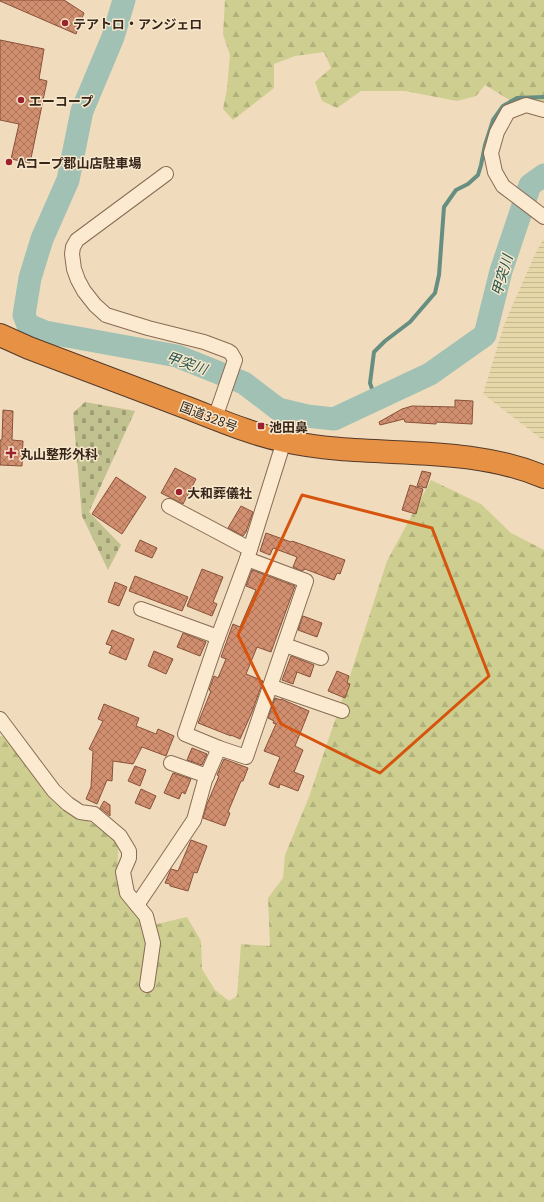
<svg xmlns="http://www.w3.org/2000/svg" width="544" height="1202" font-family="Georgia,'Noto Sans JP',serif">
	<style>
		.farmland { fill: url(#farmland-rules) }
		.forest { fill: url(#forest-firs) }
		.cemetery { fill: url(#cemetery-stones) }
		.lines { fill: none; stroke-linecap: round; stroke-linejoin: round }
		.stream { stroke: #678f81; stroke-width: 4 }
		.river { stroke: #a0c1b4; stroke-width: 23 }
		.building { fill: url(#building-cross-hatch); stroke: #895139 }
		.street-casing { stroke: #896b55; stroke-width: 16 }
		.highway-casing { stroke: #553a2a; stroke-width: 24 }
		.street { stroke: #fbeacf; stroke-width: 14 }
		.highway { stroke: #e79145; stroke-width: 22 }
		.marked { fill: none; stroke: #d6540d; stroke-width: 3; stroke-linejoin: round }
		.poi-dot { fill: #9b212d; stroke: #f7e7cc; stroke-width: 1.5 }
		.labels { text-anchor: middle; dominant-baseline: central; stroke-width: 3; stroke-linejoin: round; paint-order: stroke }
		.poi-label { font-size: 13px; font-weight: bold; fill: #37261a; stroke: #f7e7cc; text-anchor: start }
		.street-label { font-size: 13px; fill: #37261a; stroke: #f7e7cc }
		.water-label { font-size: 14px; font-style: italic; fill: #285850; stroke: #f7e7cc }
	</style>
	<defs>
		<pattern id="farmland-rules" width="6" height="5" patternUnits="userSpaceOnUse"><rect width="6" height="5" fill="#e6d7a9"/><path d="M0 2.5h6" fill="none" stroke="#c6b891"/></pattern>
		<pattern id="forest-firs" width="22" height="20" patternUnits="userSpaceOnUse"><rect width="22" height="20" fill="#cdce90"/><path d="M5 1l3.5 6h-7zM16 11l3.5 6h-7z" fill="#b1b17c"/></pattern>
		<pattern id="cemetery-stones" width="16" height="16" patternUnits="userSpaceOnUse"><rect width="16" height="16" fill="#c1c290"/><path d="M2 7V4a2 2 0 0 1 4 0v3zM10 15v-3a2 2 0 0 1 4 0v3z" fill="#9e9d75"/></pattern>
		<pattern id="building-cross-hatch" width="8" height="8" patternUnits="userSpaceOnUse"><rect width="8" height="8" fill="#d18f6f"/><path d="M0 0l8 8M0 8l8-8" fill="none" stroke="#aa755a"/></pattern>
	</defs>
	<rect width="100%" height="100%" fill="#f0dcbc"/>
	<!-- farmland -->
	<polygon class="farmland" points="544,238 544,441 483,394 504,325 535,254"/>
	<!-- forest -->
	<g class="forest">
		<polygon points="225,0 544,0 544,102 513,102 485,85 476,96 457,101 405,91 361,91 337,108 322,101 315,82 331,68 324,52 295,56 274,64 274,88 233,120 223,109 227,89 230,55 223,34"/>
		<polygon points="431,480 481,504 511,533 544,550 544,1202 0,1202 0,736 17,738 83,818 119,839 117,874 149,926 187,917 201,941 202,969 215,990 229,1001 237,996 241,944 270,946 268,898 283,878 285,855 309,797 348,682 387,561"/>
	</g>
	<!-- cemetery -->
	<polygon class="cemetery" points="85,402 135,411 89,512 121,545 108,570 82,516 73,413"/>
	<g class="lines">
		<!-- stream -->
		<polyline class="stream" points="376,400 370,383 374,352 385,341 410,322 435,293 439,275 444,207 456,190 468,184 478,175 481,165 485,145 493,120 503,106 517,98 544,97"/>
		<!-- river -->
		<polyline class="river" points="124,0 113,37 82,111 68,180 42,239 30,278 24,315 28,325 45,332 177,356 244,383 278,409 307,416 334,419 430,374 485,335 501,271 530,185 544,175"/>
	</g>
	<!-- building -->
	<g class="building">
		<polygon points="0,0 64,0 84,13 76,34 0,1"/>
		<polygon points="0,40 44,49 39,79 47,81 30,163 11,159 19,124 0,120"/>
		<polygon points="455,400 473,401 472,424 436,422 436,424 405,422 404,419 380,425 379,422 402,409 412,406 455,407"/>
		<polygon points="3,410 13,411 12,440 23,441 22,466 0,465 0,440 2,440"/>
		<polygon points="175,468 196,479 183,504 161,493"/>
		<polygon points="422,471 431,473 426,488 417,486"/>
		<polygon points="116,477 146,497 122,534 92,514"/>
		<polygon points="410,485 423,489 416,514 402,510"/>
		<polygon points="241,506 253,512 246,532 243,536 228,528"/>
		<polygon points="266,533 291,542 292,541 345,560 340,574 337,573 334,580 305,569 302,571 293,567 297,557 273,548 270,555 260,551"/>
		<polygon points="140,540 157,548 152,558 135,551"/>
		<polygon points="202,569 223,577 213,602 217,604 212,616 187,606"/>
		<polygon points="252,570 295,586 271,652 257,647 246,674 263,681 252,712 240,739 231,735 231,736 198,723 211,691 209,690 214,676 218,678 226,659 221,657 233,624 240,627 256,590 246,586"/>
		<polygon points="135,576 188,597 182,611 129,591"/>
		<polygon points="115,582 127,587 119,606 108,602"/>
		<polygon points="303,616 322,623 317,637 298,630"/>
		<polygon points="112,630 134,639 126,660 109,653 112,646 106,644"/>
		<polygon points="183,633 206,642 200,656 177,647"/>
		<polygon points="154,651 173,659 166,674 148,666"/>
		<polygon points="291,656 314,665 310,677 297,672 293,684 282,680"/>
		<polygon points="337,671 349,676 347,683 350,684 345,698 328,691"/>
		<polygon points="275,698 281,700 281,699 309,711 295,746 303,750 294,772 304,776 298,791 280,784 279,788 269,784 280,757 264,751 276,724 273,723 274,721 268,718"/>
		<polygon points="104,704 139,718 136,726 156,734 158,729 174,736 166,756 142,747 133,764 113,761 112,781 107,780 97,804 86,799 91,787 93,751 89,749 103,721 98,719"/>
		<polygon points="192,748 207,754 202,765 187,760"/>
		<polygon points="224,759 248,768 243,781 241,781 228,812 230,813 225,826 203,818 207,804 219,776 217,775"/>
		<polygon points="135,766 146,770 140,786 128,781"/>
		<polygon points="173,773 191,779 185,794 182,792 179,799 164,793"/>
		<polygon points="141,789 156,796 150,809 135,803"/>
		<polygon points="104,801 110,805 110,816 100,808"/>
		<polygon points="191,840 207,846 197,873 194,872 188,891 170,886 170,884 165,883 171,869 178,871"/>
	</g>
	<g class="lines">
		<!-- street casing -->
		<g class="street-casing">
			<g id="street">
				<polyline points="544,110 526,105 508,112 497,132 491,153 495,172 503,186 544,217"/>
				<polyline points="166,174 77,240 73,247 72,254 74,269 78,280 84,291 95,305 106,315 148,328 204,342 228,351 231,353 235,360 215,418"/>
				<polyline points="169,506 250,549"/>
				<polyline points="141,609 218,637"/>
				<polyline points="285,645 321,658"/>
				<polyline points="270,686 342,711"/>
				<polyline points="0,719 54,791 68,804 80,812 94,814 120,836 129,851 129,858 123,872 127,893 146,916 153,943 147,985"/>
				<polyline points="219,748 246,757 306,581 247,559"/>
				<polyline points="171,763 207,776"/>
				<polyline points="137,905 194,820 205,780 219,748 185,734 218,637 247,559 284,441"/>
			</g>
		</g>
		<!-- highway casing -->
		<g class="highway-casing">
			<path id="highway" d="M0,335L29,348C81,368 133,387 185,407C217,419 250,434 285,441C370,460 462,442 544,477"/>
		</g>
		<!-- street -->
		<use href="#street" class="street"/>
		<!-- highway -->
		<use href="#highway" class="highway"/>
	</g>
	<!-- marked area -->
	<path class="marked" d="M302,495L432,528L489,676L380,773L281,724L238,635Z"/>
	<!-- markers -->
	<g class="poi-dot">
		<circle cx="65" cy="23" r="4"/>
		<circle cx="21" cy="100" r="4"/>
		<circle cx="9" cy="162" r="4"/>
		<rect x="257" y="422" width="8" height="8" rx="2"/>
		<path d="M9 447h4v4h4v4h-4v4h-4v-4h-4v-4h4z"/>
		<circle cx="179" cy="492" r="4"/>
	</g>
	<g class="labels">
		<!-- poi labels -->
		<g class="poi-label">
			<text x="73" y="23">テアトロ・アンジェロ</text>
			<text x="29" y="100">エーコープ</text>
			<text x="17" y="162">Aコープ郡山店駐車場</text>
			<text x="269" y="426">池田鼻</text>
			<text x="20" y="453">丸山整形外科</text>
			<text x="187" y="492">大和葬儀社</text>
		</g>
		<!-- street labels -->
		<g class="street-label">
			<text transform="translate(209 416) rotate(21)">国道328号</text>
		</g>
		<!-- water labels -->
		<g class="water-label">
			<text transform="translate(501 275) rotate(-74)">甲突川</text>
			<text transform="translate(187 362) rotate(19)">甲突川</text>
		</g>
	</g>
</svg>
